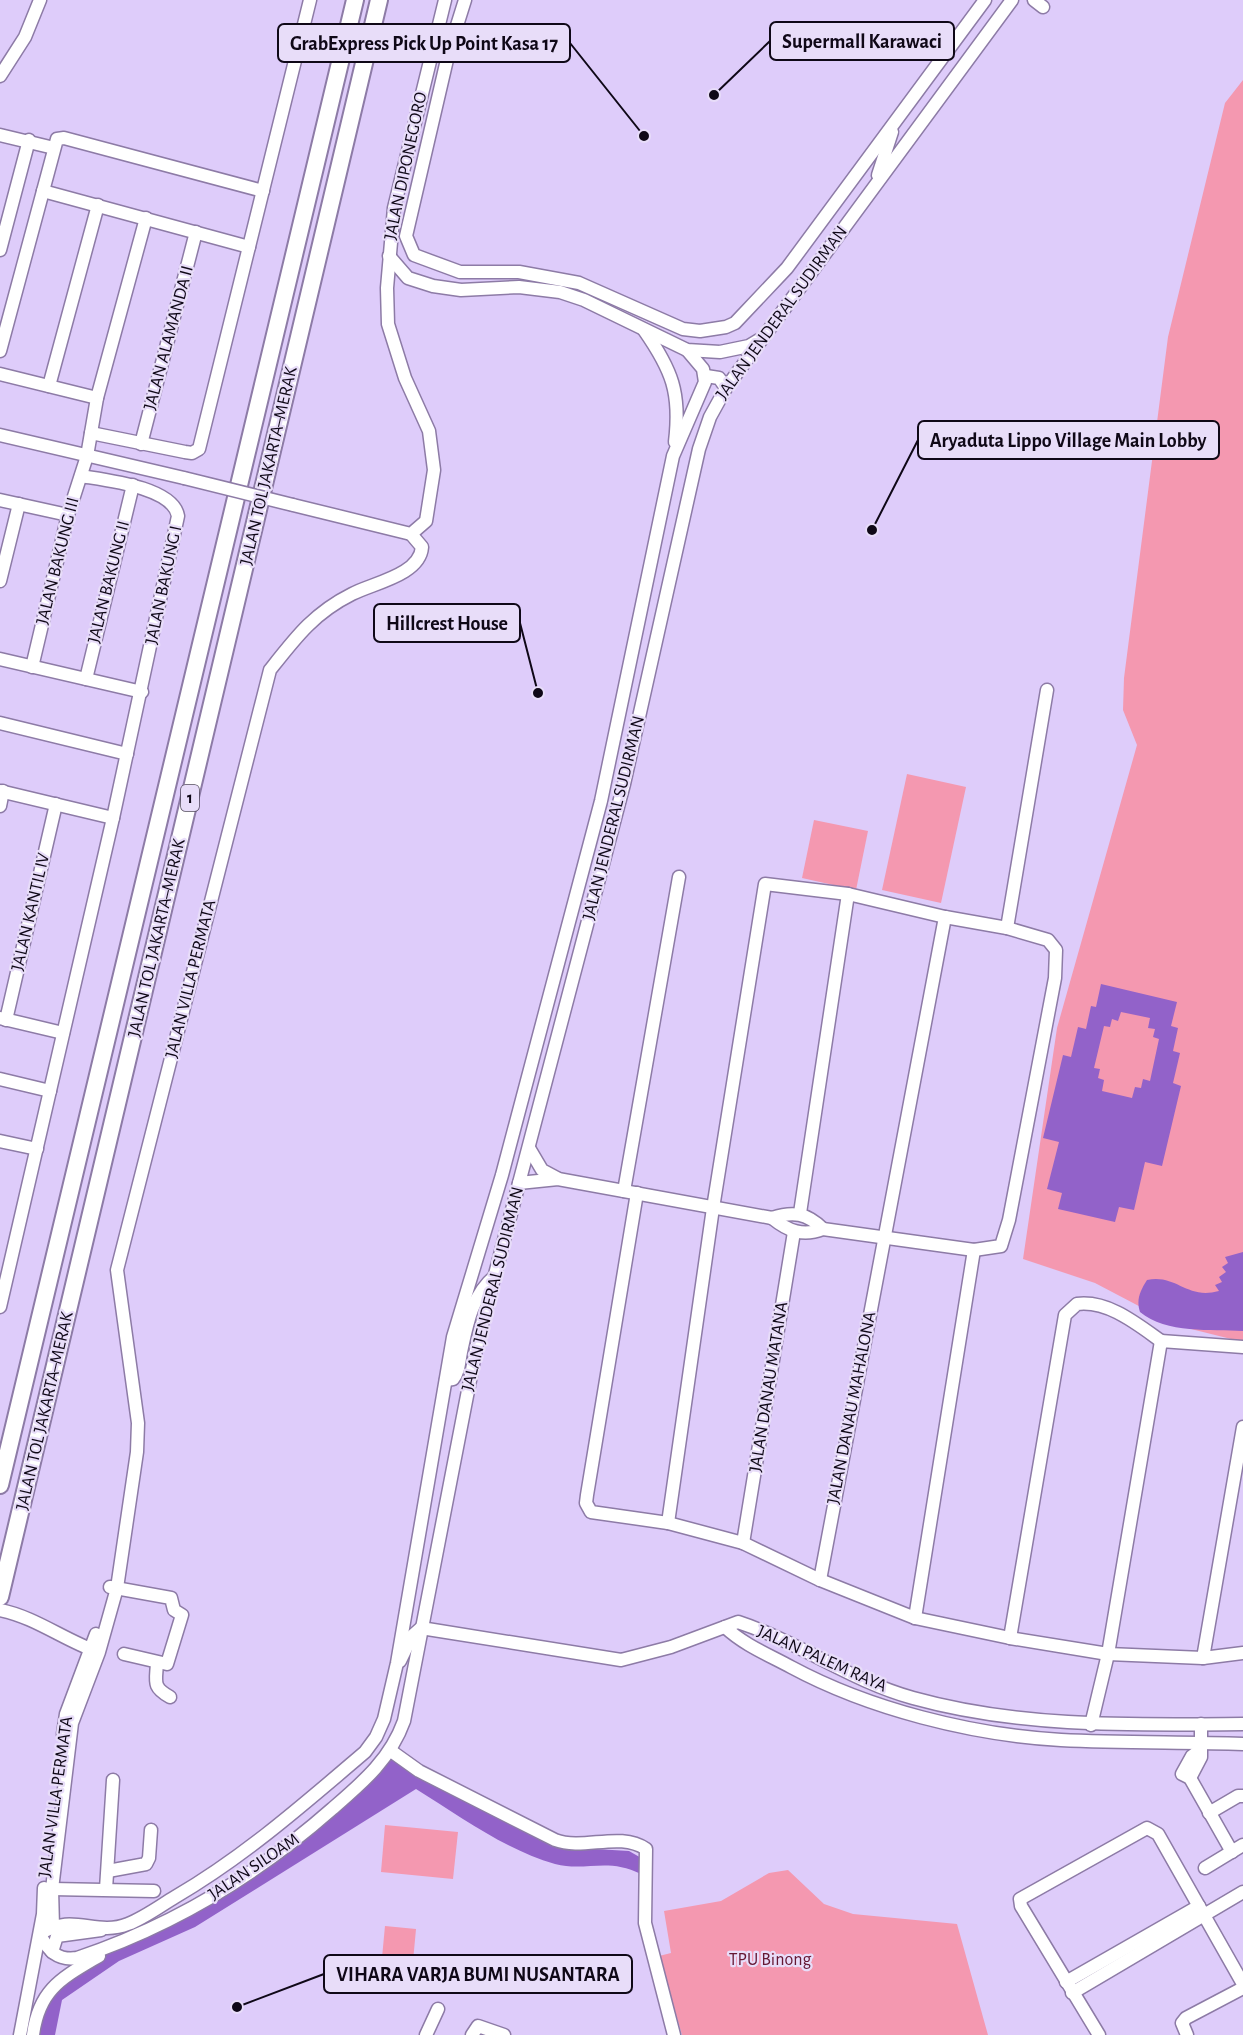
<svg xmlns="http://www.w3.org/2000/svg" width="1243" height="2035" font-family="'Alegreya Sans',sans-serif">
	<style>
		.green { fill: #f498b0 }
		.water { fill: #9262c9; fill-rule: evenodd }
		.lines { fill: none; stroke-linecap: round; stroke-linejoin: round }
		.minor-casing { stroke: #8d7ba6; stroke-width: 15 }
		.highway-casing { stroke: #8d7ba6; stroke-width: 20 }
		.minor { stroke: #fff; stroke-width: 12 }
		.highway { stroke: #fff; stroke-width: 16 }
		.minor-bridge-casing { stroke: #8d7ba6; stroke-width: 15; stroke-linecap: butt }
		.minor-bridge { stroke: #fff; stroke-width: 12 }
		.labels { text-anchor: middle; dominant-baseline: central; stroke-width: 4.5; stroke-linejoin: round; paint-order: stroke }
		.shield { fill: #e8ddf9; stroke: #50485b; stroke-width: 1.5 }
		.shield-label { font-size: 16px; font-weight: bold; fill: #0f0817 }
		.street-label { font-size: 18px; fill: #0f0817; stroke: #e8ddf9 }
		.park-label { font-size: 18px; fill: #651733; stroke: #e8ddf9 }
		.leader { fill: none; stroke: #0f0817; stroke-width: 2 }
		.callout-dot { fill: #0f0817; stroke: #e8ddf9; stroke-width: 2 }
		.callout { fill: #e8ddf9; stroke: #0f0817; stroke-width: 2 }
		.callout-label { font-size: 20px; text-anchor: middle; font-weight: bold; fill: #0f0817 }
	</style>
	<rect width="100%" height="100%" fill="#deccfa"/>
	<!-- green -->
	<g class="green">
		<polygon points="1243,80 1243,1342 1175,1325 1095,1283 1023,1259 1057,1028 1137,745 1123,710 1124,678 1168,337 1225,103"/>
		<polygon points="907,774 966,787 941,903 882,890"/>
		<polygon points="814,820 868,831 856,890 802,878"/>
		<polygon points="385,1825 458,1832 453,1879 381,1872"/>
		<polygon points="788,1870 824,1904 853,1914 957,1924 988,2035 682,2035 659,1956 671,1953 664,1911 721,1901 769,1873"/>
		<polygon points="385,1926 416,1929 411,1983 380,1979"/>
	</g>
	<!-- water -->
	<g class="water">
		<path d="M1101,984L1177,1002L1171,1026L1178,1028L1173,1051L1180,1053L1173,1083L1181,1086L1162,1166L1145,1162L1134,1210L1119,1207L1115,1222L1058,1209L1062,1193L1047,1189L1059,1142L1043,1138L1063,1055L1071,1057L1078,1027L1086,1029L1091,1006L1096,1007ZM1121,1012L1150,1018L1148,1028L1155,1029L1153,1037L1159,1039L1150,1081L1143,1079L1141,1088L1135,1087L1132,1098L1102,1091L1104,1080L1098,1078L1100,1069L1094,1068L1104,1026L1110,1027L1112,1019L1118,1021Z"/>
		<path d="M1243,1252V1331C1212,1329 1166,1334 1140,1312C1136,1300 1140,1291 1147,1280C1177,1274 1186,1300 1219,1291L1215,1285L1222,1282L1219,1277L1226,1272L1222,1267L1228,1263L1225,1257Z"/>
		<path d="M391,1754L528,1834L562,1847L629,1851L643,1859L641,1874C607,1857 586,1872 555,1864C505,1850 460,1816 416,1789L195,1927L119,1961L62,2000L55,2035H38L41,2016L60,1982L118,1947L227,1893Z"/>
	</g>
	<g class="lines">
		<!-- minor casing -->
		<g class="minor-casing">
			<g id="minor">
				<polyline points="465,0 449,51 406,236 414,255 460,272 519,272 579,283 683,329 700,331 726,327 735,323 787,268 985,0"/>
				<polyline points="1034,0 1043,7"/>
				<polyline points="0,76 25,37 40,0"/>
				<polyline points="0,135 54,148"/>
				<polyline points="878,175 892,132"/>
				<polyline points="43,191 249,247"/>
				<polyline points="0,250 29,140"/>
				<polyline points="389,256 408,278 433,286 461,290 519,287 560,292 584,300 687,350 720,352 749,346 759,340"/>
				<path d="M644,330C672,370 681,393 675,442"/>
				<polyline points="0,351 57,139 64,138 263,191"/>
				<polyline points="0,374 97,398"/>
				<polyline points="706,376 719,378 726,388"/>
				<polyline points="49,386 98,205"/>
				<polyline points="91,433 185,452 192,453 199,449 310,0"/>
				<polyline points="0,435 184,478"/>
				<polyline points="141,444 196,232"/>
				<polyline points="0,500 68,515"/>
				<polyline points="293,505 411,534 426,521 434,470 429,431 405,378 388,324 387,288 394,208 445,0"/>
				<polyline points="0,581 19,504"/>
				<polyline points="0,659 142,692"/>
				<polyline points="32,667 68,515 87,456 97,398 146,218"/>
				<polyline points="86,679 133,485"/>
				<polyline points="0,723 127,754"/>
				<polyline points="0,791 113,818"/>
				<polyline points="0,806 3,791"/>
				<polyline points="1007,928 1047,690"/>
				<polyline points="0,1018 63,1033"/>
				<polyline points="6,1020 56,804"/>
				<polyline points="0,1079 50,1091"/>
				<polyline points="0,1141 37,1149"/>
				<polyline points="529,1148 542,1170 557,1178"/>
				<path d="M519,1183L558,1179L772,1218C793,1211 807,1213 823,1229"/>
				<polyline points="624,1191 679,877"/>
				<polyline points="637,1193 587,1495 586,1503 591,1512 668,1523 743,1543 820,1580 915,1618 1010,1638 1108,1654 1203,1658 1243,1653"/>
				<polyline points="800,1213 848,894"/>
				<path d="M0,1307L113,818L178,516C173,487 105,480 81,476"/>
				<path d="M446,1380L453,1379C459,1372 459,1362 461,1352C467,1324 472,1295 495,1276"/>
				<path d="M668,1523L713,1208L765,884L848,894L945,917L1007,928L1048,940L1056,950L1055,978L1009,1220L1001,1246L974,1250L823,1229C803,1237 788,1231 772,1218"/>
				<polyline points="743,1543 794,1232"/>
				<polyline points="820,1580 945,917"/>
				<polyline points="110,1587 171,1598 174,1610 182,1615 167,1664 124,1654"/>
				<path d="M0,1610C35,1617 64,1640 98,1652"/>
				<polyline points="915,1618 974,1250"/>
				<path d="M725,1627C744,1645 769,1655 791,1667C869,1709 972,1735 1061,1740C1122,1743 1182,1742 1243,1744"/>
				<path d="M1010,1638L1065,1315L1077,1304C1108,1300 1137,1324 1161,1341"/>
				<polyline points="1203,1658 1243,1427"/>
				<path d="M400,1661L412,1636L421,1628L621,1660L671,1647L738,1622C799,1642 851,1681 913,1698C1021,1728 1133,1725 1243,1724"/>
				<path d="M157,1663C156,1682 152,1687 170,1697"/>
				<polyline points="1091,1725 1108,1654 1161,1341 1243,1347"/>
				<polyline points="63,1734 66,1714 96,1634"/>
				<polyline points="1200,1750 1192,1756 1182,1774 1190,1778 1232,1852"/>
				<path d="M391,1751L419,1771L555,1840C584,1851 619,1831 646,1849L645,1923L674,2035"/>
				<polyline points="1190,1778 1201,1757 1201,1724"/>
				<polyline points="1209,1813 1238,1796 1243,1796"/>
				<polyline points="1205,1868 1243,1845"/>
				<polyline points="108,1871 146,1864 149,1858 151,1830"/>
				<polyline points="52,1889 154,1891"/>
				<polyline points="106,1889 113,1780"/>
				<path d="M53,1927L52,1889L72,1723L99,1652L117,1588L137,1452L138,1423L117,1270L270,670C296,637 314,613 352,594C373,583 420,575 422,547L411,534"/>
				<path d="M40,1934C48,1951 58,1961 77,1958C173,1926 257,1875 332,1809C362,1783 390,1760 404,1721L478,1339L624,784L699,449L710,417L726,388L1012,0"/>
				<path d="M40,1934C73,1912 95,1937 128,1924C144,1918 160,1906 175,1897C245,1856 304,1804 365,1752L376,1737L384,1719L397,1663L453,1337L502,1175L601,801L673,456L705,382L703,369L687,350"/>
				<polyline points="52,1952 57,1936 101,1930"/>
				<polyline points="1066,1982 1199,1906"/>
				<polyline points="1072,1993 1243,1892"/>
				<polyline points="20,2035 43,1914 44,1888"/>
				<path d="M33,2035C39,1989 62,1978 99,1956"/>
				<polyline points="426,2035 438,2009"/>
				<polyline points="472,2035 478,2026 504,2035"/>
				<polyline points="1099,2035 1021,1906 1020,1899 1147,1828 1158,1834 1243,1984"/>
				<polyline points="1187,2035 1182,2023 1186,2018 1243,1988"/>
			</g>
		</g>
		<!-- highway casing -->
		<g class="highway-casing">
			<g id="highway">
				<polyline points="0,1485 355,0"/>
				<polyline points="0,1597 379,0"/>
			</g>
		</g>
		<!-- minor -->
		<use href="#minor" class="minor"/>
		<!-- highway -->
		<use href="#highway" class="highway"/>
		<!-- minor-bridge casing -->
		<g class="minor-bridge-casing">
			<polyline id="minor-bridge" points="184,478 293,505"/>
		</g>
		<!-- minor-bridge -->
		<use href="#minor-bridge" class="minor-bridge"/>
	</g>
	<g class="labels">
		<!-- shield labels -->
		<rect class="shield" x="181" y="785" width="18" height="26" rx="4.5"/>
		<g class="shield-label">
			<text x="190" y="798">1</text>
		</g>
		<!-- street labels -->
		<g class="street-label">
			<text transform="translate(406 166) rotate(-78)">JALAN DIPONEGORO</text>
			<text transform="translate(782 313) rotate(-54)">JALAN JENDERAL SUDIRMAN</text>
			<text transform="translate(169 338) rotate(-75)">JALAN ALAMANDA II</text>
			<text transform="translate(269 466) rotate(-77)">JALAN TOL JAKARTA–MERAK</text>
			<text transform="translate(58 561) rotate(-76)">JALAN BAKUNG III</text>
			<text transform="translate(109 582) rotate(-76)">JALAN BAKUNG II</text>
			<text transform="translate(164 585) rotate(-78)">JALAN BAKUNG I</text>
			<text transform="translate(614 818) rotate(-76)">JALAN JENDERAL SUDIRMAN</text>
			<text transform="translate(31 912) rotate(-77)">JALAN KANTIL IV</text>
			<text transform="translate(157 938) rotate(-77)">JALAN TOL JAKARTA–MERAK</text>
			<text transform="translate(191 979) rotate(-76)">JALAN VILLA PERMATA</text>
			<text transform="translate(493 1289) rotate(-76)">JALAN JENDERAL SUDIRMAN</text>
			<text transform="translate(769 1387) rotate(-81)">JALAN DANAU MATANA</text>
			<text transform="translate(852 1408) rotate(-79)">JALAN DANAU MAHALONA</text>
			<text transform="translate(45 1411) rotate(-77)">JALAN TOL JAKARTA–MERAK</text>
			<text transform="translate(822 1659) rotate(24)">JALAN PALEM RAYA</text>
			<text transform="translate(56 1797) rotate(-82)">JALAN VILLA PERMATA</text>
			<text transform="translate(254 1867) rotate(-34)">JALAN SILOAM</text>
		</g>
		<!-- park labels -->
		<g class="park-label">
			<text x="770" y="1960">TPU Binong</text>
		</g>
	</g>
	<!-- callouts -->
	<path class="leader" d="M714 95L770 41M644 136L570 43M872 530L918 440M538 693L520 623M237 2007L324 1974"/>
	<g class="callout-dot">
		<circle cx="714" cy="95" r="6"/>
		<circle cx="644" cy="136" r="6"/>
		<circle cx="872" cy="530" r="6"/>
		<circle cx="538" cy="693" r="6"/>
		<circle cx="237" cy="2007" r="6"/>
	</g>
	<g class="callout">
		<rect x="770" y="22" width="184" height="38" rx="6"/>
		<rect x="278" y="24" width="292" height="38" rx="6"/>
		<rect x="918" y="421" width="301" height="38" rx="6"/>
		<rect x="374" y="604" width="146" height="38" rx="6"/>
		<rect x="324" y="1955" width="308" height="38" rx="6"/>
	</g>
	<g class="callout-label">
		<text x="862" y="48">Supermall Karawaci</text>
		<text x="424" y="50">GrabExpress Pick Up Point Kasa 17</text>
		<text x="1068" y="447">Aryaduta Lippo Village Main Lobby</text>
		<text x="447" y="630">Hillcrest House</text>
		<text x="478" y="1981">VIHARA VARJA BUMI NUSANTARA</text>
	</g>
</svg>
